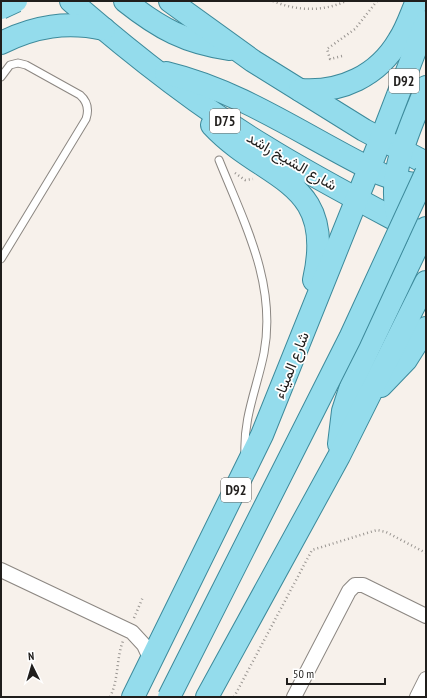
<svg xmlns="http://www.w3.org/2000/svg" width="427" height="698" font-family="'PT Sans Narrow',Vazirmatn,sans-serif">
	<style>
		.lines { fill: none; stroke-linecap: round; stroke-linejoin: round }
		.lane-casing { stroke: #8c8782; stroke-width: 9 }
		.street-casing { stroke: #8c8782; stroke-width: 16 }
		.primary-casing { stroke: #3d8a9b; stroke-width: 24 }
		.path { stroke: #999591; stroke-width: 2.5; stroke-dasharray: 1 3; stroke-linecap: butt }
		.lane { stroke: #fff; stroke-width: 7 }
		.street { stroke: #fff; stroke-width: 14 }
		.primary { stroke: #94dcec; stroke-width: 22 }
		.primary-bridge-casing { stroke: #3d8a9b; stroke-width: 24; stroke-linecap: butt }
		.primary-bridge { stroke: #94dcec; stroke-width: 22 }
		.labels { text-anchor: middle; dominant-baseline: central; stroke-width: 3.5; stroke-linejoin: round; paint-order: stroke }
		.shield { fill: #fff; stroke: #636260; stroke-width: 1 }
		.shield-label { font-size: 14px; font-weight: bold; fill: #201e1c }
		.street-label { font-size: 15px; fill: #201e1c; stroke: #fff }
	</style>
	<rect width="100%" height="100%" fill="#f7f1eb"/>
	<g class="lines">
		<!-- lane casing -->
		<g class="lane-casing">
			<g id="lane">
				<path d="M1,77L10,65L18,63L26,65L80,95C88,102 89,110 86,119L1,259"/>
				<path d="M219,160C244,222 277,284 264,353C257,388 243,418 245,455"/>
			</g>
		</g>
		<!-- street casing -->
		<g class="street-casing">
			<g id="street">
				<polyline points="1,570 132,632 144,645 151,660"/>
				<polyline points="294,697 349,591 355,585 363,585 426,616"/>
				<polyline points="417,697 426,679"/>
			</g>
		</g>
		<!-- primary casing -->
		<g class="primary-casing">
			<g id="primary">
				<path d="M71,1C132,54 195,104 264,146C317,179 372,207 426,236"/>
				<path d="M125,1C159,28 186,43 230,49"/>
				<polyline points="170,1 253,61 364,130 426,163"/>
				<path d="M1,43C35,26 67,21 104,29"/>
				<path d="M166,73C245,92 310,140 381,174L403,182L426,186"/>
				<path d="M300,90C341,93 378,76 399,40C407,28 411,14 417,1"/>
				<path d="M212,125C265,182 337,178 314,280"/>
				<path d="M399,221C385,174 410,131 426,87"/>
				<polyline points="381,386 406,360 426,328"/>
				<polyline points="339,444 343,411 352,383 426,228"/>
				<polyline points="133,697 262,435 381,139 426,22"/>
				<polyline points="207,697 339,456 426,282"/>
			</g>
		</g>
		<!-- path -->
		<g class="path">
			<path d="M273,1C296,11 323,12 346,1"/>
			<polyline points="342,56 330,59 327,49 355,29 377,1"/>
			<polyline points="235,173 245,180 253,179"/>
			<polyline points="134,618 143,597"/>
			<path d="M110,697C119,679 116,659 123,641"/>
			<polyline points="234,697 312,550 377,530 386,532 426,553"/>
		</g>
		<!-- lane -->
		<use href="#lane" class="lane"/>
		<!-- street -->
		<use href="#street" class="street"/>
		<!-- primary -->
		<use href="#primary" class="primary"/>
		<!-- primary-bridge casing -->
		<g class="primary-bridge-casing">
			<g id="primary-bridge">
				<polyline points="1,8 16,1"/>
				<polyline points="169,697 350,338 426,173"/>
			</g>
		</g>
		<!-- primary-bridge -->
		<use href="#primary-bridge" class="primary-bridge"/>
	</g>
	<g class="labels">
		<!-- shield labels -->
		<g class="shield">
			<rect x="389" y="69" width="30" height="24" rx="3"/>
			<rect x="210" y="109" width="30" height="24" rx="3"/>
			<rect x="221" y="478" width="30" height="24" rx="3"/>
		</g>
		<g class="shield-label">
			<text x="404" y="81">D92</text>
			<text x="225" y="121">D75</text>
			<text x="236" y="490">D92</text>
		</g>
		<!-- street labels -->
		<g class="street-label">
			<text transform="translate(292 161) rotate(30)">شارع الشيخ راشد</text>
			<text transform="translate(291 365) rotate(-68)">شارع الميناء</text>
		</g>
	</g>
	<!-- border -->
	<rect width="427" height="698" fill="none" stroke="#201e1c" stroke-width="4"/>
	<!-- north arrow -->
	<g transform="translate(32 666) rotate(355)" stroke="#ffffff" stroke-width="3" paint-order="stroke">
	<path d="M0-3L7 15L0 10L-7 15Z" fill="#201e1c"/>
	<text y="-6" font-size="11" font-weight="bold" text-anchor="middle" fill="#201e1c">N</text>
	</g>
	<!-- scale -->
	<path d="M287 678v6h98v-6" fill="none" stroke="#201e1c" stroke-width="2"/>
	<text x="293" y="678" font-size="12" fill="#201e1c" stroke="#ffffff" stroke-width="3" paint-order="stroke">50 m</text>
</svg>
